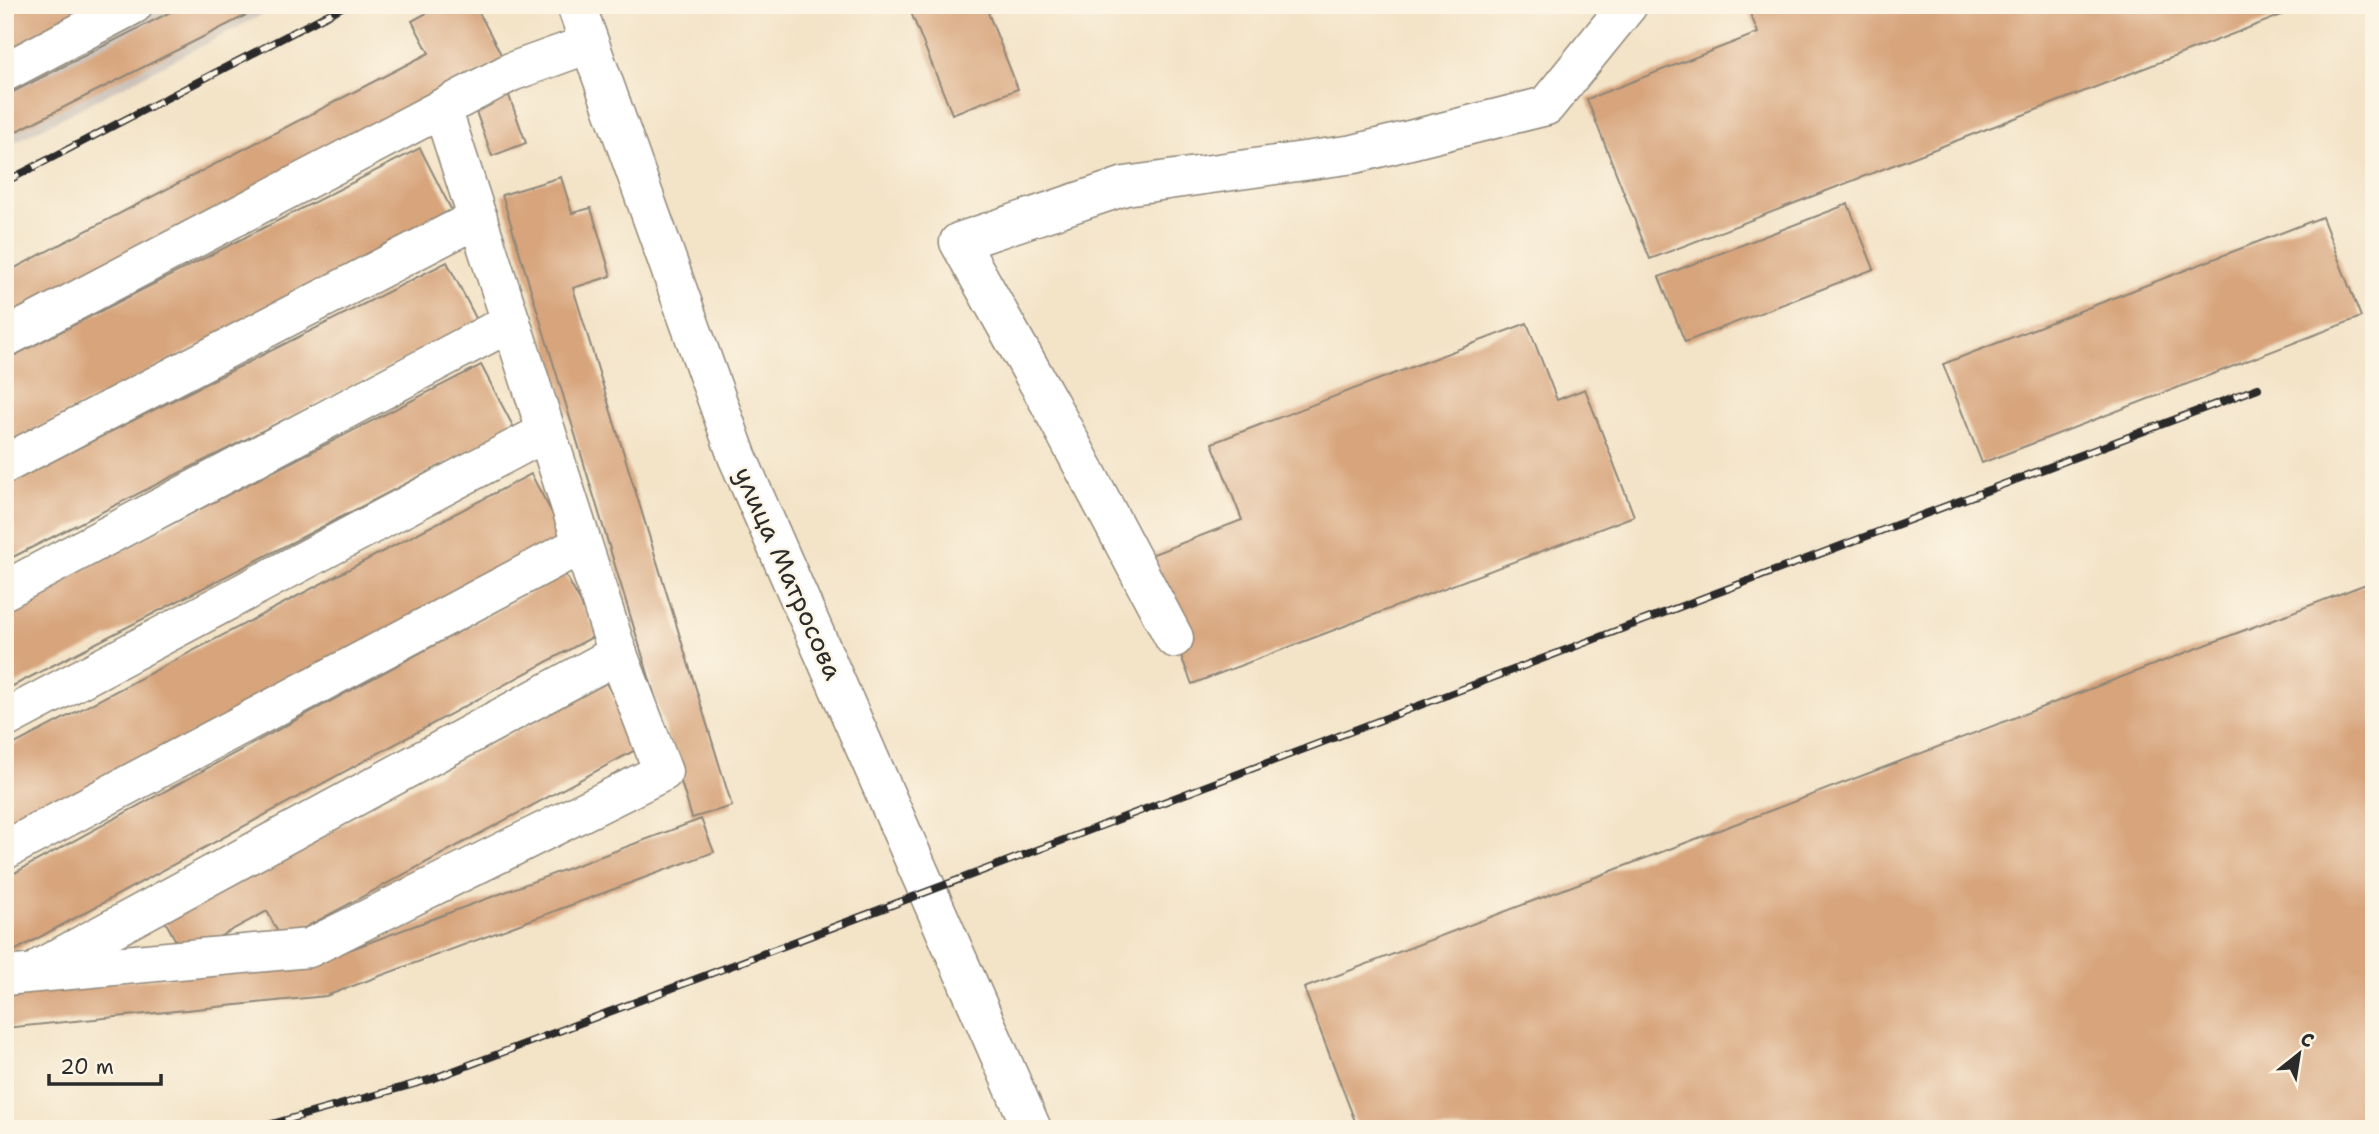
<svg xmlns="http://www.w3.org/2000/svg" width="2379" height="1134" font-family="'Shantell Sans',sans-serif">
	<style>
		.industrial { fill: #ccc2b9 }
		.building { fill: #d7a47c }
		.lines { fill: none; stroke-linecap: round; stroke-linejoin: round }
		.minor-casing { stroke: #8f8779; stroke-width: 41 }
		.minor { stroke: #fff; stroke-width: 38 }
		.rail-casing { stroke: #2b2b2b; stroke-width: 8 }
		.rail { stroke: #fcf5e5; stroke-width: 5; stroke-dasharray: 16; stroke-linecap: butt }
		.labels { text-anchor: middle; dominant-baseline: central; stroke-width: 5; stroke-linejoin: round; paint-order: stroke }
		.street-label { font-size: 26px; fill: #2b2b2b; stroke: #fcf5e5 }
	</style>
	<rect width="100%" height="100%" fill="#fcf5e5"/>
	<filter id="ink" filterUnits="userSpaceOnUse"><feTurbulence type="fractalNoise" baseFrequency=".0143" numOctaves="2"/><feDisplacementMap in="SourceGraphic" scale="14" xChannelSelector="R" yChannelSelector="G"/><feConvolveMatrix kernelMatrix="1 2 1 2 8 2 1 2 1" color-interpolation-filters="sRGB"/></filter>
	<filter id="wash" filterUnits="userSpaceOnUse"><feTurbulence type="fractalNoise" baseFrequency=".00686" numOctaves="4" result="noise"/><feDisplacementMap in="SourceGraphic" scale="28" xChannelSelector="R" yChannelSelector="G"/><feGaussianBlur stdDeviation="1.57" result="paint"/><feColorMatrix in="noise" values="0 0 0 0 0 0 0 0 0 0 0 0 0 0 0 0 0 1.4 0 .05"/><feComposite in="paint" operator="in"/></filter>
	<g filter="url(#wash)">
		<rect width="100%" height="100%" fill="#f3e3c7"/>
		<!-- industrial -->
		<polygon class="industrial" points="5,5 281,5 5,147"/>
		<g id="blocks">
			<!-- building -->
			<g class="building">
				<polygon points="5,5 100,5 5,54"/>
				<polygon points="184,5 266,5 5,137 5,96"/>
				<polygon points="441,5 475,5 504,60 5,320 5,273 429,53 412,21"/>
				<polygon points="908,5 985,5 1018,89 952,114"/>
				<polygon points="1747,5 2278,5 2282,15 1650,259 1587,99 1758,33"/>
				<polygon points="508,93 526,143 492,156 474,106"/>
				<polygon points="420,148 454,215 5,445 5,360"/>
				<polygon points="561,177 572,213 591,208 611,276 573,288 732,806 692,818 502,195"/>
				<polygon points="1848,204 1874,269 1685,342 1659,277"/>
				<polygon points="2322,217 2361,317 1982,463 1943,364"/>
				<polygon points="447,262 478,322 5,561 5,485"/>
				<polygon points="1527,323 1557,400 1585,389 1634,516 1192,684 1143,558 1242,520 1212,443"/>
				<polygon points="481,365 514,428 5,690 5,609"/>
				<polygon points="531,474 566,539 5,832 5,749"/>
				<polygon points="565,574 598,634 5,956 5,878"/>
				<polygon points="2374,581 2374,1129 1358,1129 1304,988"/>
				<polygon points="606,683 641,747 282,940 267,911 184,956 165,921"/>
				<polygon points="701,819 714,852 326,996 5,1028 5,993 314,963"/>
			</g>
		</g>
	</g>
	<g filter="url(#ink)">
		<use href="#blocks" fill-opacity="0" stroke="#8f8779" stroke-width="2"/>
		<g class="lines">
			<!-- minor casing -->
			<g class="minor-casing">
				<g id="minor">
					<polyline points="576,5 737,456 1032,1129"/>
					<polyline points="5,72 133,5"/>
					<polyline points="5,338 511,72 589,44"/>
					<polyline points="5,464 478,218"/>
					<polyline points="5,590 511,322"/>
					<polyline points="1174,638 1050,404 959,242 1125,186 1354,154 1546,106 1628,5"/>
					<polyline points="5,719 546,432"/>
					<polyline points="5,850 582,544"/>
					<polyline points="42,967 618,654"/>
					<polyline points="5,976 309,948 663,772 618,654 442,108"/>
				</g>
			</g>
			<!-- minor -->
			<use href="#minor" class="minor"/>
			<!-- rail casing -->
			<g class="rail-casing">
				<g id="rail">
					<polyline points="5,182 346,5"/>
					<polyline points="254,1129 432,1079 2258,388"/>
				</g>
			</g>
			<!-- rail -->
			<use href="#rail" class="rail"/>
		</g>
	</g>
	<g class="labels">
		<!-- street labels -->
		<g class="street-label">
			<text transform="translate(789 573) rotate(66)">улица Матросова</text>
		</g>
	</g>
	<!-- margin -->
	<rect width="2379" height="1134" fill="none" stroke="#fcf5e5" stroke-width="28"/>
	<!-- north arrow -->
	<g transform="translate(2299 1054) rotate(30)" stroke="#fcf5e5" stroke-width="5" paint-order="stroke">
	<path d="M0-5L12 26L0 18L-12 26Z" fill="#2b2b2b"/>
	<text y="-10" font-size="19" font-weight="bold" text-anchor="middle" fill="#2b2b2b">С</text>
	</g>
	<!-- scale -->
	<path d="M49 1074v10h112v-10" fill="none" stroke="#2b2b2b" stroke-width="3.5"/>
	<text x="60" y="1074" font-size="21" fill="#2b2b2b" stroke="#fcf5e5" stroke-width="5" paint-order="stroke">20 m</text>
</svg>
